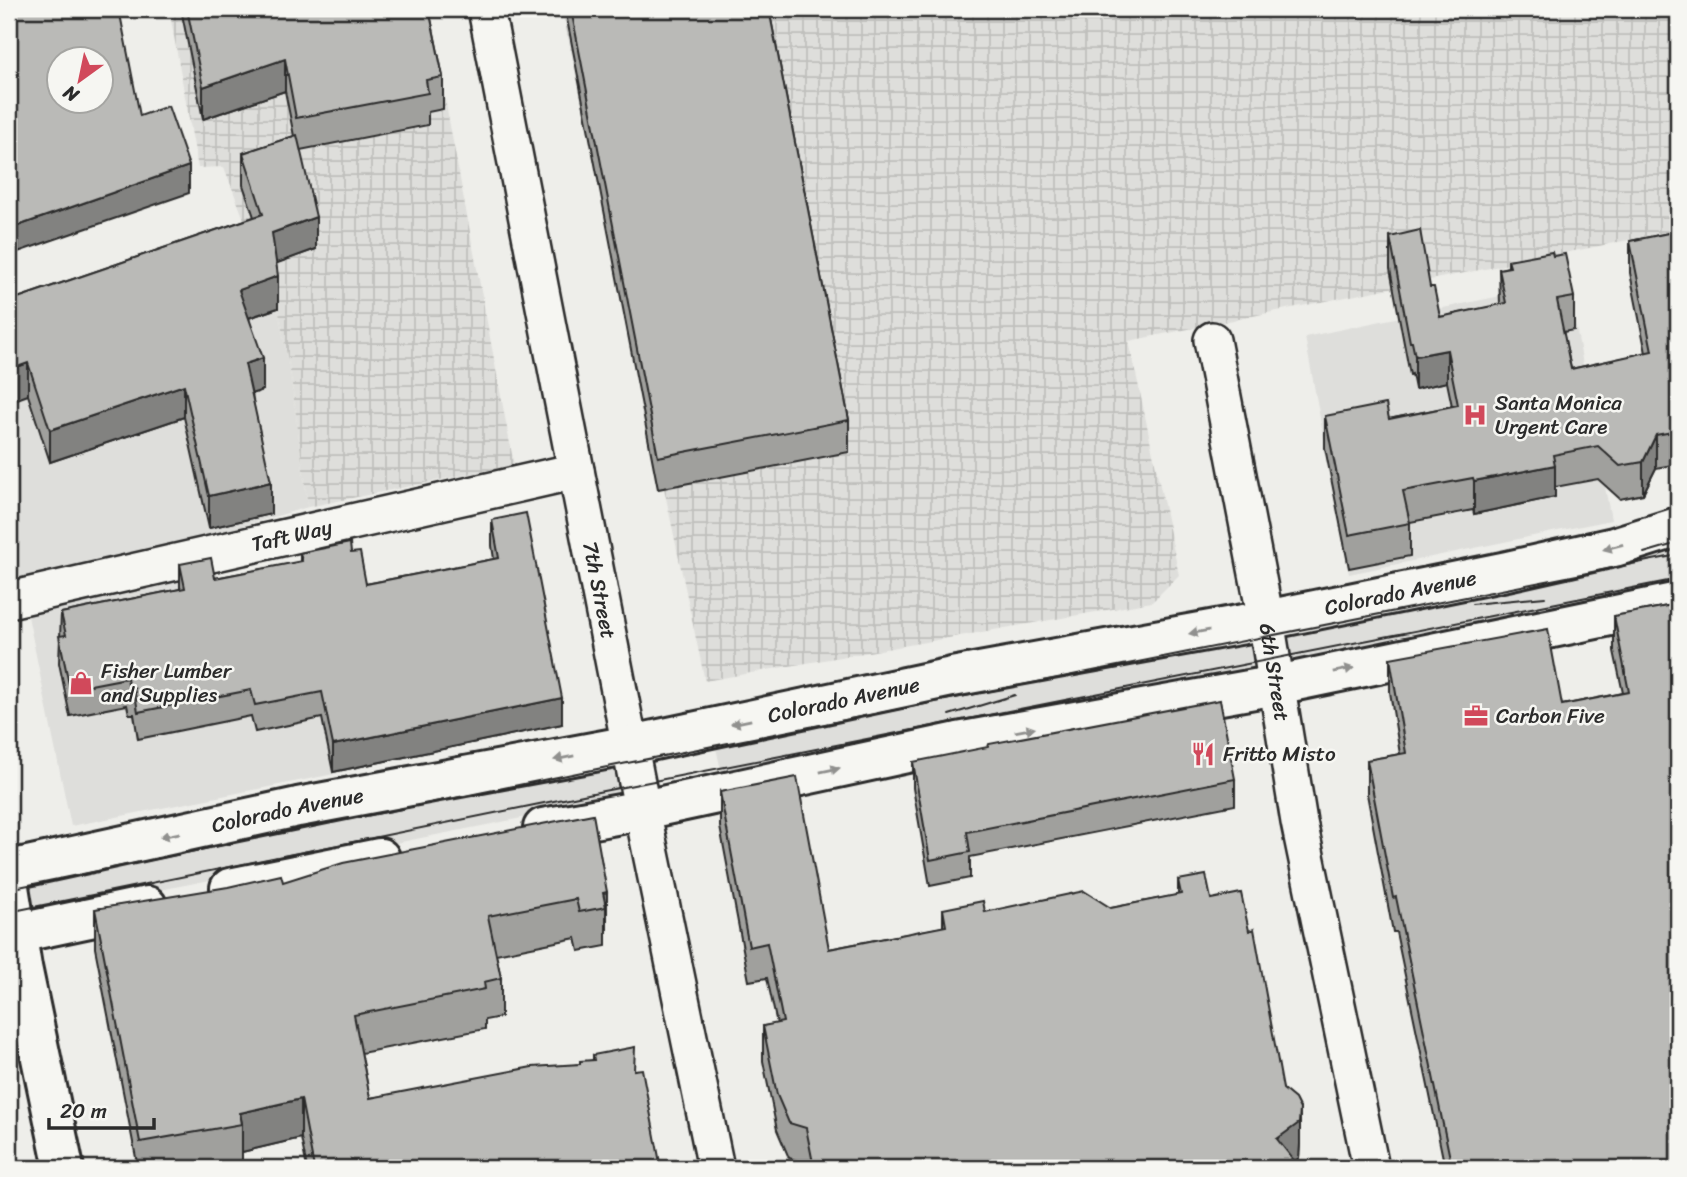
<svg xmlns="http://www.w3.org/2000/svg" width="1687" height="1177" font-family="Sriracha,sans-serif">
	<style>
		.built { fill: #dededb }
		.industrial { fill: url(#industrial-grid) }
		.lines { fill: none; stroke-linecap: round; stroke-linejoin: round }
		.minor-casing { stroke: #2b2b2b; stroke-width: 40 }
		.major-casing { stroke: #2b2b2b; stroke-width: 44 }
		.minor { stroke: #f6f6f2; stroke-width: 35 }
		.major { stroke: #f6f6f2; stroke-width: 38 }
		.tram { stroke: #2b2b2b; stroke-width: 2 }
		.wall { fill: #a0a09d; stroke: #2b2b2b; stroke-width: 2 }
		.shaded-wall { fill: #828280; stroke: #2b2b2b; stroke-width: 2 }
		.building { fill: #babab7; stroke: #2b2b2b; stroke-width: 2; fill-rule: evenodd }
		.oneway { fill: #90908e }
		.labels { text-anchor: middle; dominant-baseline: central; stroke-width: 5; stroke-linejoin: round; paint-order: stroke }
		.poi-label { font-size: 21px; fill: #2b2b2b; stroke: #f6f6f2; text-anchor: start }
		.street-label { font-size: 21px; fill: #2b2b2b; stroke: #f6f6f2 }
	</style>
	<defs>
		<pattern id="industrial-grid" width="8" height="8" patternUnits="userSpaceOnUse" patternTransform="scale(1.75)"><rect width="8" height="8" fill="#dededb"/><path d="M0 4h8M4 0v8" fill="none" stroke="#bfbfbc"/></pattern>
	</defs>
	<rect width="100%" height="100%" fill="#eeeeea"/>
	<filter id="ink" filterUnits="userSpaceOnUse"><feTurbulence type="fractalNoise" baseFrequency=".0143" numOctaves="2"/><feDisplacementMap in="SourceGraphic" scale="14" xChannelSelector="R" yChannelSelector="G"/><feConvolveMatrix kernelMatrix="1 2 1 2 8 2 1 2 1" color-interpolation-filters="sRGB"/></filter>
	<g filter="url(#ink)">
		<!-- built -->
		<g class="built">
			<polygon points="1568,282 1611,520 1349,574 1305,337"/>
			<polygon points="278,308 291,377 308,507 210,535 220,585 292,569 334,774 71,826 9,523 9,401"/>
			<polygon points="1678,534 1678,588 723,779 714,739"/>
			<polygon points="619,759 627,797 9,920 9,880"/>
		</g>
		<!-- industrial -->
		<g class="industrial">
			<polygon points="169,9 428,9 514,465 308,507 291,377 278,308 224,167 198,168"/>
			<polygon points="562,9 1678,9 1678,230 1129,341 1179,575 1152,602 705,681"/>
		</g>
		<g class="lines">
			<!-- minor casing -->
			<g class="minor-casing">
				<g id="minor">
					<path id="s1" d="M486,9L648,839L716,1168"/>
					<path id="s2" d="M1212,340L1266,620L1299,822L1371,1168"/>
					<path id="s3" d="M9,600L576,471"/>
				</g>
			</g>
			<!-- major casing -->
			<g class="major-casing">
				<g id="major">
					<polyline points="543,828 643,810 958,742 1277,685 1678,602"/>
					<path id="s4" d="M9,870L298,807L631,745L952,677L1266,620L1507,571L1614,547L1678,527"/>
					<polyline points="9,887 22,967 64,1168"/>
					<polyline points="230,888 380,858"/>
					<polyline points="9,935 147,906"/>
				</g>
			</g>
			<!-- minor -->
			<use href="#minor" class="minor"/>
			<!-- major -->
			<use href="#major" class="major"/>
			<!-- tram -->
			<g class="tram">
				<polyline points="1644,553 1678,543"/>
				<polyline points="1472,604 1545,597"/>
				<polyline points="949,715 1015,695"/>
				<polyline points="9,889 582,772 1678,555"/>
				<polyline points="9,912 588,794 1678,579"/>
			</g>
		</g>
		<!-- wall -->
		<g class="wall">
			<polygon points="181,9 429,9 443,77 443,109 428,112 428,125 300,150 316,249 276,263 278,308 249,318 263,390 252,394 271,514 209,528 184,417 50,462 28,395 9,301 254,217 243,185 243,153 294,136 285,91 203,119"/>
			<polygon points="565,9 769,9 849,420 849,452 658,489"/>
			<polygon points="1678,231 1678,464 1656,468 1643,494 1620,499 1598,479 1555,487 1555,497 1474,514 1473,510 1410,522 1410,556 1349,568 1325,448 1325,416 1389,419 1452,406 1447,382 1415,389 1412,374 1410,375 1390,269 1390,237 1430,287 1440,317 1500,305 1499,269 1508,267 1508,260 1553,256 1574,297 1574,330 1563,332 1571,369 1646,353 1630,273 1630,241"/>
			<polygon points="492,520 562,724 333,772 322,718 255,732 251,716 138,739 134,714 129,714 127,705 70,716 59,663 61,613 180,589 180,564 215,578 300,562 300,553 351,553 366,584 494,559 492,546"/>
			<polygon points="1678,604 1678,1168 1445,1168 1396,932 1393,932 1367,794 1367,760 1400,754 1390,692 1390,658 1562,705 1623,693 1614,651 1614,616"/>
			<polygon points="913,762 1235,779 1235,805 970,857 970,878 930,886 913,788"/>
			<polygon points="720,792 829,949 943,927 943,909 985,912 1111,908 1178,895 1178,880 1211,899 1283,1089 1300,1144 1299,1158 1295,1161 1300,1168 807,1168 806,1163 789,1158 777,1130 763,1061 763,1026 777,1024 767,978 749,981 720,827"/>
			<polygon points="283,882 607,892 607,932 606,932 606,946 579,951 576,938 496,954 501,978 501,1017 485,1020 485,1029 361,1053 370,1098 580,1064 593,1060 593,1055 635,1070 661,1168 307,1168 301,1138 242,1152 242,1163 214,1168 138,1168 95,948 95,909"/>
		</g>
		<!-- shaded-wall -->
		<g class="shaded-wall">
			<polygon points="285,59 285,91 203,119 203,87"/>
			<polygon points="189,166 189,193 9,255 9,229"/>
			<polygon points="316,217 316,249 272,265 272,233"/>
			<polygon points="278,276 278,308 239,321 239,290"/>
			<polygon points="1447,350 1447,382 1415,389 1415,356"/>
			<polygon points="263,358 263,390 245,396 245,364"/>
			<polygon points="28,363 28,395 9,402 9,370"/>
			<polygon points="184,385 184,417 50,462 50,430"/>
			<polygon points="1656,435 1656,468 1643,494 1643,462"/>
			<polygon points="1555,465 1555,497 1474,514 1474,481"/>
			<polygon points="271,482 271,514 209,528 209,496"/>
			<polygon points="562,698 562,724 333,772 333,745"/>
			<polygon points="607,892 607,932 606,932 606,907 603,893"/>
			<polygon points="301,1099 301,1138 242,1152 242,1124 240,1113"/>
			<polygon points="1300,1109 1300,1144 1299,1158 1285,1168 1277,1139"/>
		</g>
		<!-- building -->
		<g class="building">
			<path d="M9,9H119L140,116L168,106L189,166L9,229ZM60,60H102V102H60Z"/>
			<polygon points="187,9 429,9 443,77 426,80 428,93 296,118 285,59 203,87"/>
			<polygon points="571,9 769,9 849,420 658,457"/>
			<polygon points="297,135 316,217 272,233 278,276 239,290 263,358 245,364 271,482 209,496 184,385 50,430 28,363 9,370 9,301 263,214 243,153"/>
			<polygon points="1420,230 1430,287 1434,287 1440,317 1506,303 1499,269 1510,267 1508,260 1552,252 1553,256 1565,254 1574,297 1557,300 1571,369 1652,351 1630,241 1678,231 1678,431 1656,435 1643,462 1620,466 1598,446 1553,455 1555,465 1474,481 1473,478 1403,491 1410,523 1349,535 1325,416 1386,404 1389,419 1458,405 1447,350 1415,356 1412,342 1410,342 1390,237"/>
			<polygon points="526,513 562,698 333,745 322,692 255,705 251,690 138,712 134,687 129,688 127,678 70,689 59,636 66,635 61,613 185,588 180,564 211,558 215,578 302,561 300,553 350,543 351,553 360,552 366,584 499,558 492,520"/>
			<polygon points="1678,604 1678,1168 1452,1168 1396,897 1393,898 1367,760 1406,753 1390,658 1548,629 1562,705 1629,692 1614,616"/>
			<polygon points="1220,700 1235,779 967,832 970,852 930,860 913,762 988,747 989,744"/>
			<polygon points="797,777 829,949 946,926 943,909 983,901 985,912 1084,891 1111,908 1181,894 1178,880 1206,875 1211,899 1241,893 1249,931 1254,929 1283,1089 1295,1099 1300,1109 1299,1123 1277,1139 1300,1168 814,1168 806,1128 789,1123 777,1095 763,1026 783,1022 767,943 749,947 720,792"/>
			<polygon points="593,814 607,892 603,893 606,907 579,912 576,899 488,916 501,978 484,982 485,989 354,1015 370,1098 532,1067 580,1064 580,1061 594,1060 593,1055 635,1047 634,1070 642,1069 661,1168 314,1168 301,1099 240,1113 242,1124 140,1142 95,909 228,887 281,875 283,882 343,863"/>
		</g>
		<!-- one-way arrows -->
		<defs><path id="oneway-solid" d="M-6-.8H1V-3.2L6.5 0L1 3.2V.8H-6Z" transform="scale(1.75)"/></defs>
		<g class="oneway">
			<use href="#oneway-solid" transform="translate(1613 547) rotate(165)"/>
			<use href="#oneway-solid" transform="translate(1199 632) rotate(170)"/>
			<use href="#oneway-solid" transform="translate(1344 670) rotate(-12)"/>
			<use href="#oneway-solid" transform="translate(741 722) rotate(168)"/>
			<use href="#oneway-solid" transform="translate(1025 730) rotate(-10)"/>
			<use href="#oneway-solid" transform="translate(564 758) rotate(169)"/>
			<use href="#oneway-solid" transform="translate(830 770) rotate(-12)"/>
			<use href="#oneway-solid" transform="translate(170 835) rotate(168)"/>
		</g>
	</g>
	<!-- icons -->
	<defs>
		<g id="hospital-bare" transform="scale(1.89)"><path d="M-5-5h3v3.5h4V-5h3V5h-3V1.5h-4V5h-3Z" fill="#d1495b" stroke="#f6f6f2" stroke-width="2.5" paint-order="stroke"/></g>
		<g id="shop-bare" transform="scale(1.89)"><path d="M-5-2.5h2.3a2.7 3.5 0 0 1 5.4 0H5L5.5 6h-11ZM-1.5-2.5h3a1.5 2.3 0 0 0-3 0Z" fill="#d1495b" stroke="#f6f6f2" stroke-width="2.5" paint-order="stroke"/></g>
		<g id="office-bare" transform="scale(1.89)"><path d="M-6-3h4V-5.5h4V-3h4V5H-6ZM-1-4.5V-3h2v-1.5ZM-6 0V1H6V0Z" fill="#d1495b" stroke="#f6f6f2" stroke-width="2.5" paint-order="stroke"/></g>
		<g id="restaurant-bare" transform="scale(1.89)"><path d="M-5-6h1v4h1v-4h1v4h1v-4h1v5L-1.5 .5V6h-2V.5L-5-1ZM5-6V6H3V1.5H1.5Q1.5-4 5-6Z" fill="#d1495b" stroke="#f6f6f2" stroke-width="2.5" paint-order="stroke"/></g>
	</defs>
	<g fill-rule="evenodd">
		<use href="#hospital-bare" x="1475" y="415"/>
		<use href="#shop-bare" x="81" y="683"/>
		<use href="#office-bare" x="1476" y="716"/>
		<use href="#restaurant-bare" x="1203" y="754"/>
	</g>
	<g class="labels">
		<!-- poi labels -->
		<g class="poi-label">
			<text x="1495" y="403">Santa Monica<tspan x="1495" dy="24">Urgent Care</tspan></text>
			<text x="101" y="671">Fisher Lumber<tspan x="101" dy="24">and Supplies</tspan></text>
			<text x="1496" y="716">Carbon Five</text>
			<text x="1223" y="754">Fritto Misto</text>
		</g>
		<!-- street labels -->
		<g class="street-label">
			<text stroke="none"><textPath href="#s3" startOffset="290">Taft Way</textPath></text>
			<text stroke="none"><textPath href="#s1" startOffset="592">7th Street</textPath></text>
			<text stroke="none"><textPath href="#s4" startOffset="1419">Colorado Avenue</textPath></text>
			<text stroke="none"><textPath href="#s2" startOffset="338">6th Street</textPath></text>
			<text stroke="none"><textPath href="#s4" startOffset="852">Colorado Avenue</textPath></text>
			<text stroke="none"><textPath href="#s4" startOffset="285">Colorado Avenue</textPath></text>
		</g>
	</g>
	<!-- margin -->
	<rect width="1687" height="1177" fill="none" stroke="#f6f6f2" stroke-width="35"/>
	<rect x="18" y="18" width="1652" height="1142" fill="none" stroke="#2b2b2b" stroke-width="2.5" filter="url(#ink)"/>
	<!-- north arrow -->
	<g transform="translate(80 80) rotate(213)"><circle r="33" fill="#f6f6f2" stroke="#a5a5a2" stroke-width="2"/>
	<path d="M0-5L12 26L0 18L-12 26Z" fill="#d1495b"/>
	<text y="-10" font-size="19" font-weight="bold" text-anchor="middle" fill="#2b2b2b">N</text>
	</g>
	<!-- scale -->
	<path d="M49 1118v10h105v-10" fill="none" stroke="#2b2b2b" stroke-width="3.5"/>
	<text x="60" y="1118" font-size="21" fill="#2b2b2b" stroke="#f6f6f2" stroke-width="5" paint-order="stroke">20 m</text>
</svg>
